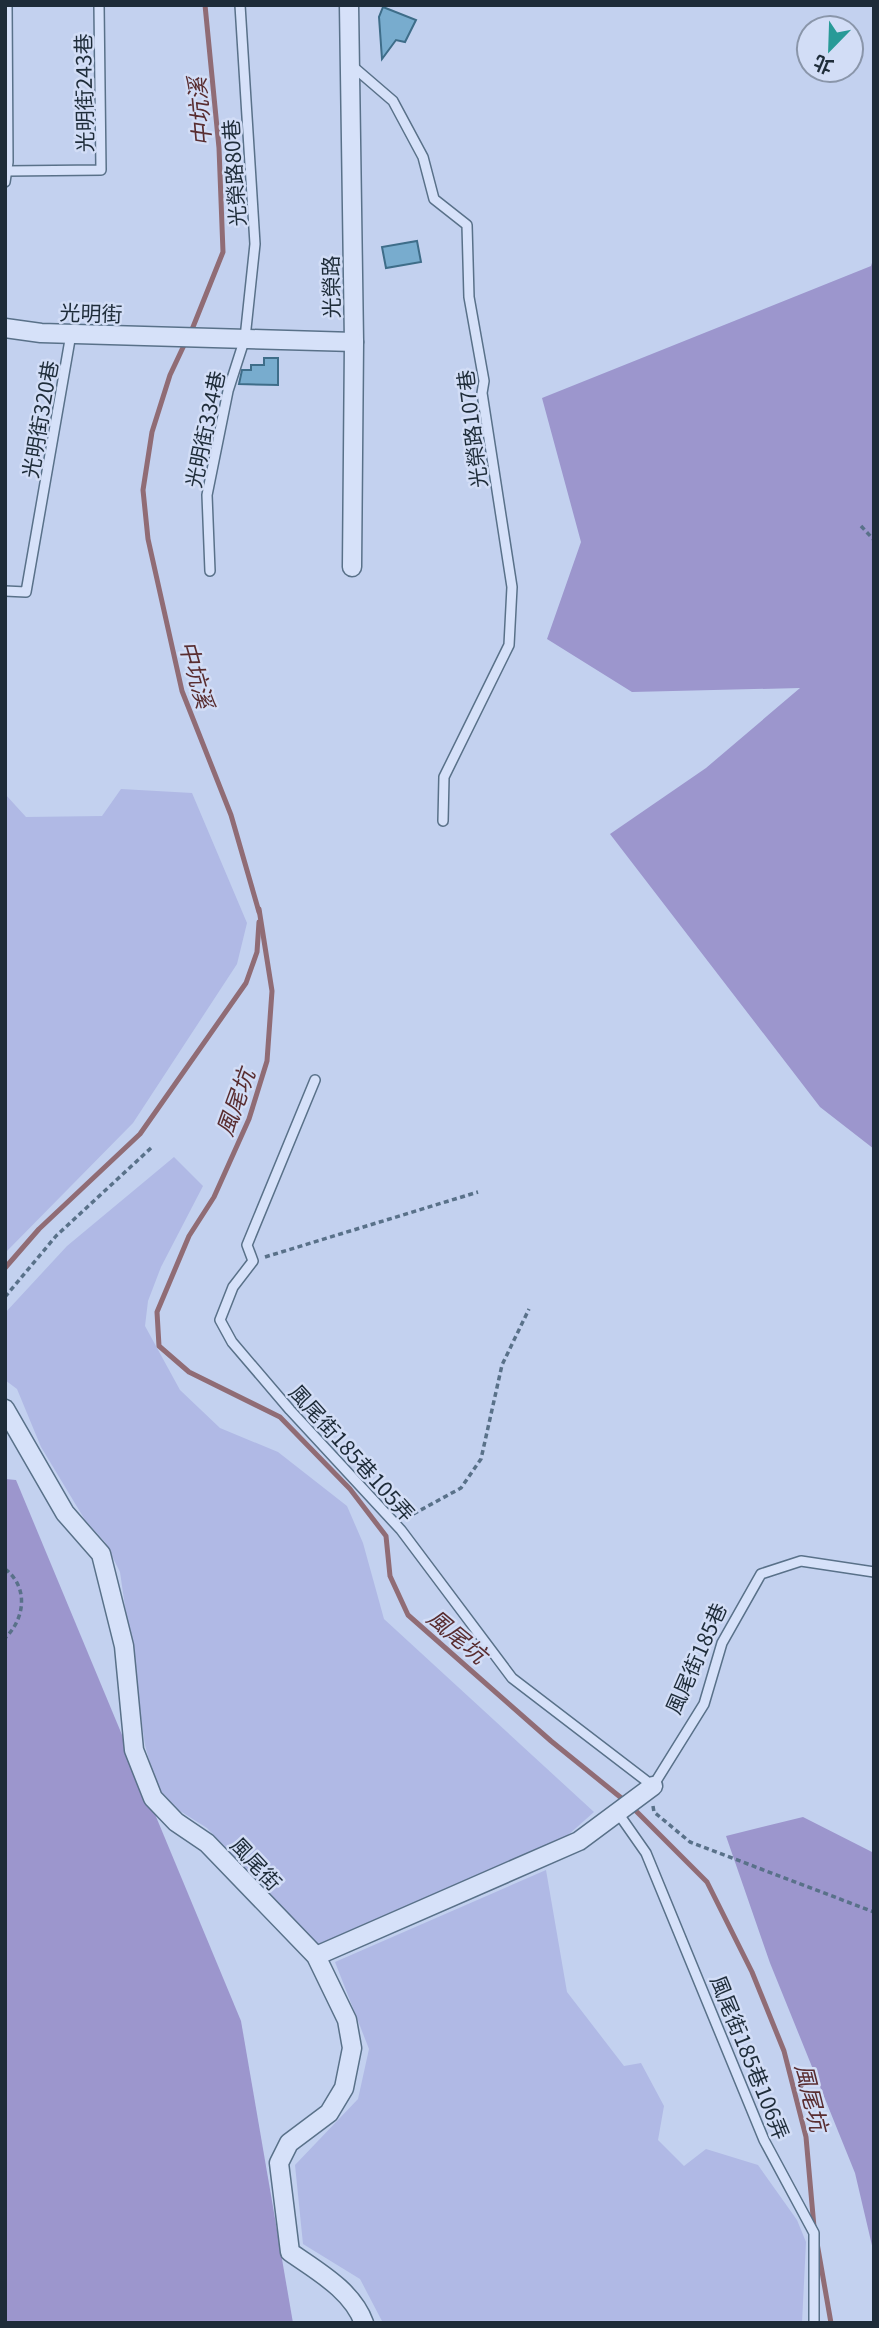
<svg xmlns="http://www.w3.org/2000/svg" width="879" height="2328" font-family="Georgia,'Noto Sans TC',serif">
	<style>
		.farmland { fill: #b0b9e5 }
		.green { fill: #9c96cd }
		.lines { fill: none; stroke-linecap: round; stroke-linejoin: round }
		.stream { stroke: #906c75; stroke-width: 5 }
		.building { fill: #78acce; stroke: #3e6d89; stroke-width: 2 }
		.lane-casing { stroke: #597189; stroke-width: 12 }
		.street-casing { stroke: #597189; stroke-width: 21 }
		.path { stroke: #597189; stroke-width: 3.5; stroke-dasharray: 5 3.5; stroke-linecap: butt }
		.lane { stroke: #d6e1f9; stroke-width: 9 }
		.street { stroke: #d6e1f9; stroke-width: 18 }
		.labels { text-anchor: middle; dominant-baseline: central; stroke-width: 5; stroke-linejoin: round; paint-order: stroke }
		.street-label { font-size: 21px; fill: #1e2c39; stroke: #d2ddf6 }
		.water-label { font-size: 23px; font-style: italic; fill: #592d30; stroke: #d2ddf6 }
	</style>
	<rect width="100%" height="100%" fill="#c3d1ef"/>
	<!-- farmland -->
	<g class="farmland">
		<polygon points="121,789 192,793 247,923 237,964 133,1123 5,1253 5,794 26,817 102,816"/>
		<polygon points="174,1157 203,1186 161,1267 148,1301 145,1326 180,1390 220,1428 278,1452 347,1506 363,1543 384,1619 594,1812 567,1836 316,1945 207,1828 180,1811 157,1789 145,1745 120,1572 105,1542 85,1520 41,1447 17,1389 5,1380 5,1313 67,1246"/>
		<polygon points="546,1870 567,1992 624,2066 641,2063 664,2106 658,2140 684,2166 706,2149 758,2165 797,2220 806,2242 802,2323 383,2323 360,2279 303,2244 295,2165 358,2099 369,2049 335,1962"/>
	</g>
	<!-- green -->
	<g class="green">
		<polygon points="874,256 874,1149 820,1107 610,834 706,768 800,688 632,692 547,639 581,542 542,398 871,266"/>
		<polygon points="5,1479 16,1480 241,2021 293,2323 5,2323"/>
		<polygon points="803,1817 874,1853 874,2254 855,2173 770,1963 726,1836"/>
	</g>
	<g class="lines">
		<!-- stream -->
		<g class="stream">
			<polyline points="191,332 223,252 219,148 205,5"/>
			<polyline points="186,341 170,375 152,432 143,490 148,539 182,691 231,815 259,912"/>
			<polyline points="259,909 272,991 267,1061 249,1119 214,1197 189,1236 157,1312 159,1346 189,1372 280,1417 350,1489 386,1536 390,1576 408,1615 551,1741 630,1805 707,1882 752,1972 784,2051 806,2137 814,2227"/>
			<polyline points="5,1268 39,1229 140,1134 246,983 257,952 259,922"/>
			<polyline points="817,2243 831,2323"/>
		</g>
	</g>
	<!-- building -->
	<g class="building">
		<polygon points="383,7 416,20 405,42 396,40 382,59 379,17"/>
		<polygon points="417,241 421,262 386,268 382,247"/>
		<polygon points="264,358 278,358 278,385 239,384 242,370 251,370 251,365 264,365"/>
	</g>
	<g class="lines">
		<!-- lane casing -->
		<g class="lane-casing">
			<g id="lane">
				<polyline points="350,64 393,101 423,157 434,199 467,225 469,297 484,381 482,393 512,587 509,645 444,777 443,821"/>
				<polyline points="7,171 101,170 99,5"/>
				<polyline points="5,182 8,162 7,5"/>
				<polyline points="210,571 207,495 228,391 245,338 255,244 240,5"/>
				<polyline points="5,591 26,592 71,334"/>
				<polyline points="315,1080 247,1245 253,1261 233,1287 220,1320 232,1342 290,1410 401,1530 512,1678 653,1786 704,1704 722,1643 761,1574 801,1561 874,1572"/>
				<polyline points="618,1813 646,1853 764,2140 814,2233 814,2323"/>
			</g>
		</g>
		<!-- street casing -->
		<g class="street-casing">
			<g id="street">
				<polyline points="349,5 354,342 352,567"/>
				<polyline points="5,328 41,333 354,342"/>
				<path d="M5,1409L65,1513L101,1554L124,1646L134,1750L153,1798L176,1822L207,1843L316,1956L347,2020L352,2048L344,2088L329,2113L289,2143L279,2163L290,2252C317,2271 352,2290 364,2323"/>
				<polyline points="316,1956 579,1841 653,1786"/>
			</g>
		</g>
		<!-- path -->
		<g class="path">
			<polyline points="861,526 874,540"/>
			<polyline points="265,1257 478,1192"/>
			<polyline points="5,1297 56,1236 151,1148"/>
			<polyline points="406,1518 461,1488 481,1459 502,1365 529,1309"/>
			<path d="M5,1569C29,1587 25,1619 5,1638"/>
			<polyline points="653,1806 654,1812 690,1842 874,1912"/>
		</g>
		<!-- lane -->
		<use href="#lane" class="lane"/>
		<!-- street -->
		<use href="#street" class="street"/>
	</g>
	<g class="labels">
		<!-- street labels -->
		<g class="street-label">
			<text transform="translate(83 93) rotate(-91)">光明街243巷</text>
			<text transform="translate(233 173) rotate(-94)">光榮路80巷</text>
			<text transform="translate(330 287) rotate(-91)">光榮路</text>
			<text transform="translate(91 312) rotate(2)">光明街</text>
			<text transform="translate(39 419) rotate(-80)">光明街320巷</text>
			<text transform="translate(204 429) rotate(-78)">光明街334巷</text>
			<text transform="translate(471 429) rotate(-97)">光榮路107巷</text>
			<text transform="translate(353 1452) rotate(48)">風尾街185巷105弄</text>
			<text transform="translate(695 1658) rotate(-66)">風尾街185巷</text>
			<text transform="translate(257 1863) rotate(47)">風尾街</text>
			<text transform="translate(751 2057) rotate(68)">風尾街185巷106弄</text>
		</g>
		<!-- water labels -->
		<g class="water-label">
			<text transform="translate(198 112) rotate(-95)">中坑溪</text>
			<text transform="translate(198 674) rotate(74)">中坑溪</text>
			<text transform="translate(234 1102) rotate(-70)">風尾坑</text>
			<text transform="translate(458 1635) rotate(40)">風尾坑</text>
			<text transform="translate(813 2097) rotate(76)">風尾坑</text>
		</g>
	</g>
	<!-- border -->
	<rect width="879" height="2328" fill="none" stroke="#1e2c39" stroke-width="14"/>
	<!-- north arrow -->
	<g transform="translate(830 49) rotate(203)"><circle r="33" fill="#d2ddf6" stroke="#8a96aa" stroke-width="2"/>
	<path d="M0-5L12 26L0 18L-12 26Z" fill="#289a97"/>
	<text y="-10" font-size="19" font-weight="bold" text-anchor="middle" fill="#1e2c39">北</text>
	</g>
</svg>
